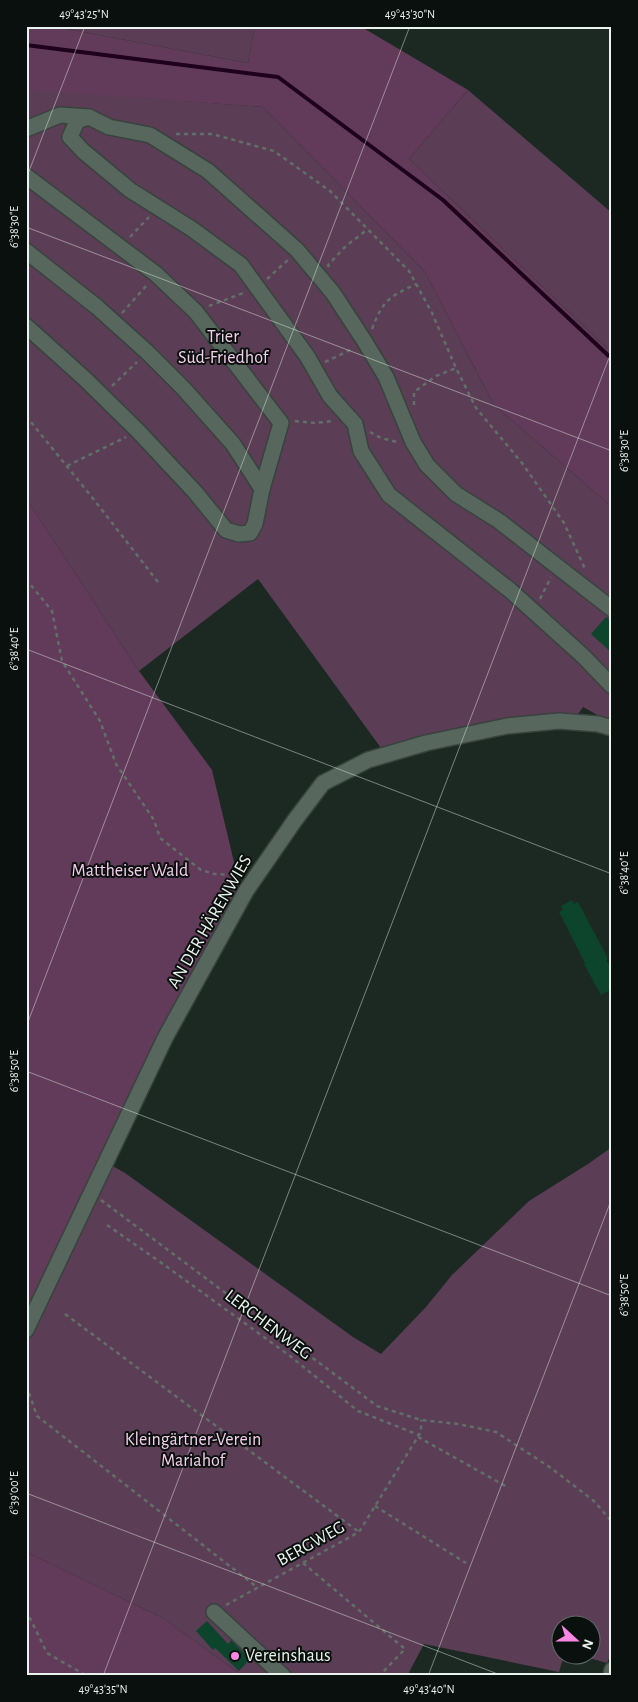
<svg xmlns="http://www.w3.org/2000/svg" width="638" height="1702" font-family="'Alegreya Sans',sans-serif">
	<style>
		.green { fill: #5b3e55 }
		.forest { fill: #613b59 }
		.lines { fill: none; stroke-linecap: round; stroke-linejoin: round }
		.stream { stroke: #1e011a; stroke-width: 4 }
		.building { fill: #0d442c }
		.minor-casing { stroke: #38433d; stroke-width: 18 }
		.path { stroke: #626e68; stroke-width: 2.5; stroke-dasharray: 4 4; stroke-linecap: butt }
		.minor { stroke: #58675e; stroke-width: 15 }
		.ticks { fill: none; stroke: #eaf3ee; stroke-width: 1; stroke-opacity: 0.45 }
		.poi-dot { fill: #fb87e5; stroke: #0a100d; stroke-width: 2 }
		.labels { text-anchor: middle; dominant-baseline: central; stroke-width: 4; stroke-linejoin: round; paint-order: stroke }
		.park-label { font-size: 18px; fill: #f7cfee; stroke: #0a100d }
		.street-label { font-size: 18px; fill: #eaf3ee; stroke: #0a100d }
		.poi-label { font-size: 18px; fill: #eaf3ee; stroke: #0a100d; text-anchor: start }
		.neatline { fill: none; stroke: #eaf3ee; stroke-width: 2 }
		.ticks-label { font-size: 12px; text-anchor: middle; fill: #eaf3ee }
	</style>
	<rect width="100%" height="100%" fill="#1c2922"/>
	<!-- green -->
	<g class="green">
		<polygon points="51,26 255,26 248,63"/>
		<polygon points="27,89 263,107 425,272 494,405 612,507 612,723 583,707 576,717 381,748 258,579 139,671 26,498"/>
		<polygon points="468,90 612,213 612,353 409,159"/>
		<polygon points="612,1147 612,1652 607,1663 578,1655 590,1654 590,1624 560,1624 560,1654 564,1655 559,1672 424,1644 407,1676 243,1676 163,1618 26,1552 26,1329 109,1164 125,1173 353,1337 381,1354 426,1307 452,1275 529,1201 588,1164"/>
	</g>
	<!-- forest -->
	<g class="forest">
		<polygon points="26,26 51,26 248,63 255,26 360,26 468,90 409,159 612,353 612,507 494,405 425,272 263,107 26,90"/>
		<polygon points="26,498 139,671 212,770 239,883 109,1164 26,1329"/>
		<polygon points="26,1552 163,1618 243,1676 26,1676"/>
	</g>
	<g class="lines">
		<!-- stream -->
		<polyline class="stream" points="26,45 278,77 443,200 612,359"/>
	</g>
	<!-- building -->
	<g class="building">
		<polygon points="606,617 612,621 612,653 591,634"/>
		<polygon points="572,900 574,904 578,902 604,951 608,959 606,960 612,969 612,989 601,995 584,964 585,963 559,912 563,910 561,906"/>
		<polygon points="207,1621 228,1644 231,1640 250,1659 239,1671 215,1648 213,1650 196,1631"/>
	</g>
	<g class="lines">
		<!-- minor casing -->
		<g class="minor-casing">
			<g id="minor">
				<polyline points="89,117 77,121 70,137 83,151 130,190 192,229 241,265 307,356 330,396 355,424 361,451 389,495 511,591 583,656 612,686"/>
				<polyline points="26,129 60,115 89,117 109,127 150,135 208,171 297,250 333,293 365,342 386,377 413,442 427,465 456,494 499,521 612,609"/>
				<polyline points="26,176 156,274 196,312 281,423 262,489 255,524 250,533 239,534 226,530 195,492 138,431 84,378 26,326"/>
				<polyline points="26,251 97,307 147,352 184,389 233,444 262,489"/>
				<polyline points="26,1330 165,1038 246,891 295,820 323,783 368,760 426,743 507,726 559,721 598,724 612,728"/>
				<polyline points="214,1612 283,1676"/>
				<polyline points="611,1676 612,1670"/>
			</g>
		</g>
		<!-- path -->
		<g class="path">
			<polyline points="176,134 212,134 274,151 330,191 409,271 432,313 456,368 476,408 522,463 564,523 586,571"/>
			<polyline points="130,237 149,217"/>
			<polyline points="329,267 328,265 346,246 368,229"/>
			<polyline points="267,279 289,259"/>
			<polyline points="209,306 246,292"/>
			<polyline points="122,313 147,285"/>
			<path d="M372,329C383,300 389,297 416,284"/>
			<polyline points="325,362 354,348"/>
			<polyline points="112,386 137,362"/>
			<polyline points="414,405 414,392 436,376 456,368"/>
			<polyline points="26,416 95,501 158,582"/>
			<polyline points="295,421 315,423 334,421"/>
			<polyline points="370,432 381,438 397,442"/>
			<polyline points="67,466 126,437"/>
			<polyline points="26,579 52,611 62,661 100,721 116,764 154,820 160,838 201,870 214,874 242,875"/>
			<polyline points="540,599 551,577"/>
			<polyline points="101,1200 377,1406 421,1420 458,1424 496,1432 551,1468 594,1501 612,1522"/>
			<polyline points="107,1225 163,1264 290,1356 358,1411 419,1435"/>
			<polyline points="65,1314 359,1532"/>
			<polyline points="29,1393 37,1416 258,1588"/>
			<polyline points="418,1437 509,1488"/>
			<polyline points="375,1506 466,1563"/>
			<polyline points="303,1563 405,1649 379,1676"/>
			<polyline points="226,1605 359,1532 419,1435 421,1432 421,1420"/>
			<polyline points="26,1610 47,1653 87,1676"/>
		</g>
		<!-- minor -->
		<use href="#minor" class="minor"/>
	</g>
	<!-- ticks -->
	<path class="ticks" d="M604,26L612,29M26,179L85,26M26,227L612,451M26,649L612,874M26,1027L410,26M26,1071L612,1296M26,1493L503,1676M103,1676L612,350M428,1676L612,1198"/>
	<!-- markers -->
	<circle class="poi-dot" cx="235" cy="1656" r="5"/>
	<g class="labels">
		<!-- park labels -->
		<g class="park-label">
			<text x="223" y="337">Trier<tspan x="223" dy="21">Süd-Friedhof</tspan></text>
			<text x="130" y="871">Mattheiser Wald</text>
			<text x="193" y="1440">Kleingärtner-Verein<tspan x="193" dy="21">Mariahof</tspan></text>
		</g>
		<!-- street labels -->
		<g class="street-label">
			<text transform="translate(210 922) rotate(-60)">AN DER HÄRENWIES</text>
			<text transform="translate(268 1325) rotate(37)">LERCHENWEG</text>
			<text transform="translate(311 1544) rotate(-29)">BERGWEG</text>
		</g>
		<!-- poi labels -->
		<g class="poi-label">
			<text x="245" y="1656">Vereinshaus</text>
		</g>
	</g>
	<!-- border -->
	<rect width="638" height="1702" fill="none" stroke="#0a100d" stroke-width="55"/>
	<!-- north arrow -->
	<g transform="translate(576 1640) rotate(111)"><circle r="24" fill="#0a100d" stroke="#646b67"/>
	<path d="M0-4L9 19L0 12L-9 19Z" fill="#fb87e5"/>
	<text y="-8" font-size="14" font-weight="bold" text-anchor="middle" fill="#eaf3ee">N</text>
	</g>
	<rect x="28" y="28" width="582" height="1646" class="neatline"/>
	<g class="ticks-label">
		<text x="84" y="18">49°43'25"N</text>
		<text x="410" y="18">49°43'30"N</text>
		<text transform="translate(14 227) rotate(-90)" y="4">6°38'30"E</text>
		<text transform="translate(624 451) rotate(-90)" y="4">6°38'30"E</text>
		<text transform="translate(14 649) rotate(-90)" y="4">6°38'40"E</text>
		<text transform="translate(624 873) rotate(-90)" y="4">6°38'40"E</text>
		<text transform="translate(14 1071) rotate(-90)" y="4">6°38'50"E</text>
		<text transform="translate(624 1295) rotate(-90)" y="4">6°38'50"E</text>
		<text transform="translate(14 1493) rotate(-90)" y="4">6°39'00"E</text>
		<text x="103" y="1693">49°43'35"N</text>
		<text x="429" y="1693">49°43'40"N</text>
	</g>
</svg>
